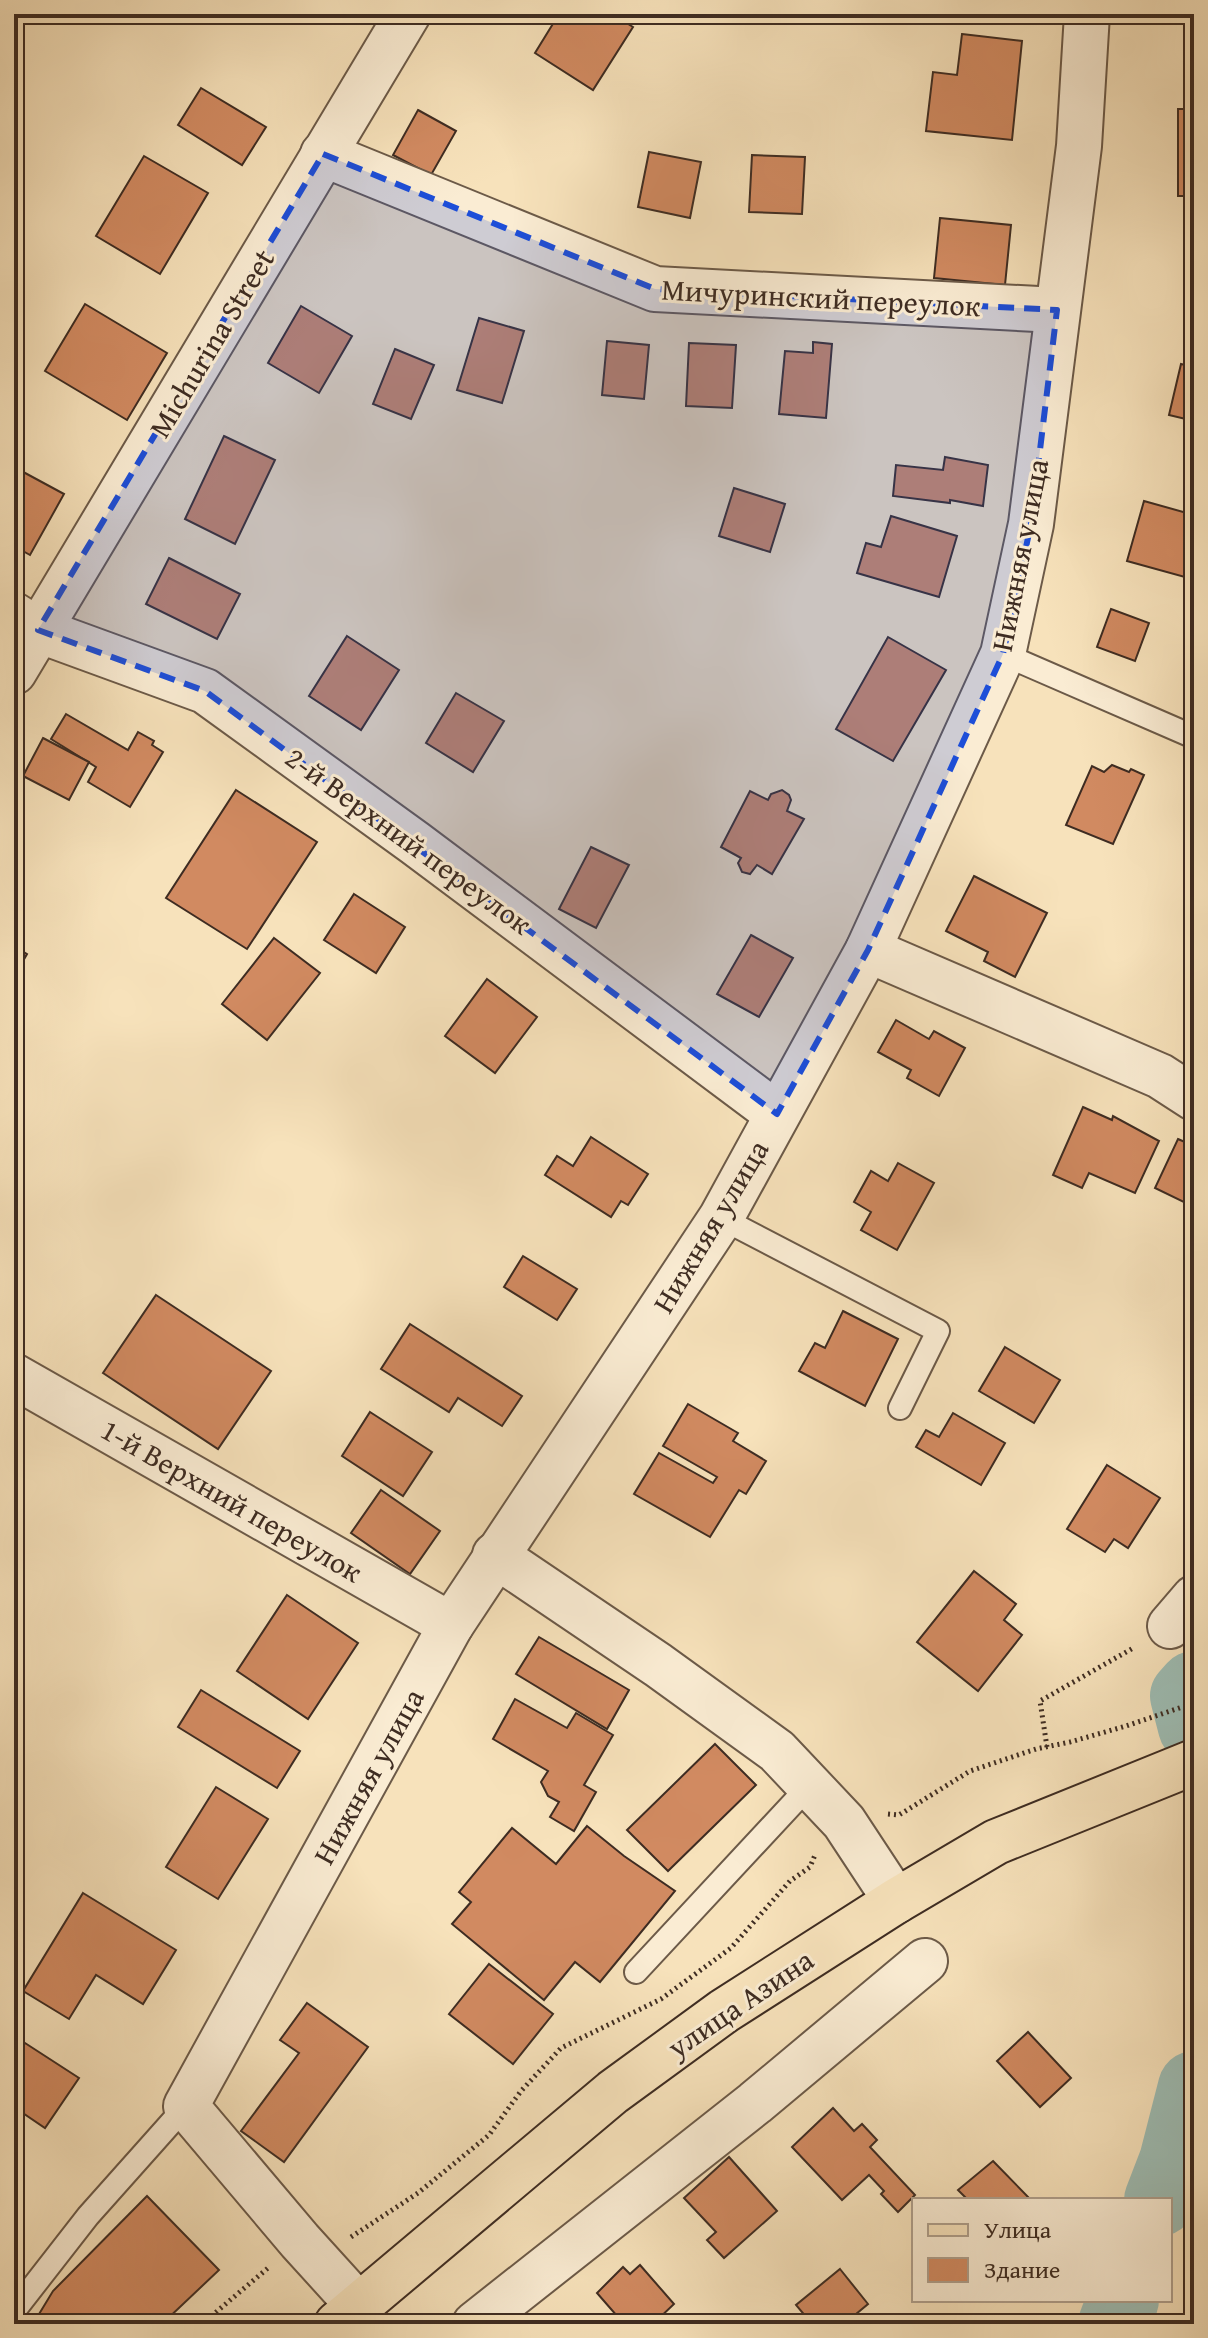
<svg xmlns="http://www.w3.org/2000/svg" width="1208" height="2338" font-family="'Gentium Book Plus',serif">
	<style>
		.lines { fill: none; stroke-linecap: round; stroke-linejoin: round }
		.river { stroke: #9ebdb4; stroke-width: 72 }
		.building { fill: #d18a61; stroke: #3e2c22; stroke-width: 2 }
		.lane-casing { stroke: #6c5a48; stroke-width: 26 }
		.street-casing { stroke: #6c5a48; stroke-width: 48 }
		.primary-casing { stroke: #3e2c22; stroke-width: 48 }
		.path { stroke: #3e2c22; stroke-width: 5; stroke-dasharray: 2 4; stroke-linecap: butt }
		.lane { stroke: #faecd3; stroke-width: 22 }
		.street { stroke: #faecd3; stroke-width: 44 }
		.primary { stroke: #f7e2bb; stroke-width: 44 }
		.marked { fill: #1d4ed8; fill-opacity: 0.2; stroke: #1d4ed8; stroke-width: 6; stroke-dasharray: 16 10; stroke-linejoin: round }
		.labels { text-anchor: middle; dominant-baseline: central; stroke-width: 6; stroke-linejoin: round; paint-order: stroke }
		.street-label { font-size: 30px; fill: #3e2c22; stroke: #faecd3 }
	</style>
	<rect width="100%" height="100%" fill="#f7e2bb"/>
	<filter id="stains"><feTurbulence type="fractalNoise" baseFrequency=".0025" numOctaves="4"/><feColorMatrix values="0 0 0 0 .2 0 0 0 0 .09 0 0 0 0 .02 0 0 0 .5 -.17"/></filter>
	<radialGradient id="worn" r=".72"><stop offset=".6" stop-color="#630" stop-opacity="0"/><stop offset="1" stop-color="#630" stop-opacity=".3"/></radialGradient>
	<g class="lines">
		<!-- river -->
		<g class="river">
			<polyline points="1194,1687 1186,1696 1194,1727"/>
			<polyline points="1160,2200 1175,2161 1194,2087"/>
			<polyline points="1114,2324 1123,2300"/>
		</g>
	</g>
	<!-- building -->
	<g class="building">
		<polygon points="559,14 612,14 633,27 593,90 535,53"/>
		<polygon points="962,34 1022,41 1012,140 926,131 933,72 957,75"/>
		<polygon points="201,88 266,127 242,165 178,125"/>
		<rect x="1178" y="109" width="16" height="87"/>
		<polygon points="418,110 456,131 431,175 393,155"/>
		<polygon points="649,152 701,162 690,218 638,207"/>
		<polygon points="752,155 805,157 802,214 749,212"/>
		<polygon points="144,156 208,193 160,274 96,236"/>
		<polygon points="940,218 1011,225 1005,285 934,278"/>
		<polygon points="85,304 167,353 127,420 45,371"/>
		<polygon points="301,306 352,336 319,393 268,363"/>
		<polygon points="479,318 524,331 502,403 457,390"/>
		<polygon points="607,341 649,345 644,399 602,395"/>
		<polygon points="813,342 832,344 826,418 779,414 785,351 813,353"/>
		<polygon points="689,343 736,345 732,408 686,406"/>
		<polygon points="395,349 434,365 411,419 373,404"/>
		<polygon points="1181,364 1194,367 1194,421 1169,415"/>
		<polygon points="224,436 275,460 235,544 185,519"/>
		<polygon points="945,457 988,465 983,506 950,500 950,503 893,496 896,465 943,470"/>
		<polygon points="14,467 64,494 30,555 14,546"/>
		<polygon points="734,488 785,504 770,552 719,536"/>
		<polygon points="1144,501 1194,515 1192,579 1127,561"/>
		<polygon points="891,516 957,536 939,597 857,573 866,543 881,547"/>
		<polygon points="169,558 240,594 217,639 146,604"/>
		<polygon points="1111,609 1149,623 1135,661 1097,647"/>
		<polygon points="347,636 399,670 361,730 309,696"/>
		<polygon points="888,637 946,670 893,761 836,729"/>
		<polygon points="456,693 504,721 473,772 426,743"/>
		<polygon points="66,714 128,750 138,732 154,741 152,745 163,752 130,807 88,782 96,767 51,739"/>
		<polygon points="43,738 89,762 69,800 23,776"/>
		<polygon points="1112,765 1129,772 1131,769 1144,775 1113,844 1066,825 1092,766 1104,772"/>
		<polygon points="236,790 317,842 247,949 166,898"/>
		<polygon points="782,790 789,795 791,800 787,811 804,819 772,874 757,865 750,874 742,872 738,863 741,858 721,847 750,791 768,800 771,794"/>
		<polygon points="591,847 629,865 596,928 559,909"/>
		<polygon points="974,876 1047,913 1015,977 984,961 988,952 946,931"/>
		<polygon points="354,894 405,927 376,973 324,940"/>
		<polygon points="751,935 793,958 759,1017 717,994"/>
		<polygon points="274,938 320,973 267,1040 222,1004"/>
		<polygon points="14,946 27,954 14,977"/>
		<polygon points="487,979 537,1017 495,1073 445,1036"/>
		<polygon points="896,1020 929,1039 934,1031 965,1048 939,1096 907,1078 911,1070 878,1052"/>
		<polygon points="1083,1107 1112,1120 1113,1116 1159,1141 1135,1193 1089,1173 1082,1188 1053,1175"/>
		<polygon points="591,1137 648,1174 628,1205 621,1201 611,1217 545,1175 557,1156 573,1166"/>
		<polygon points="1178,1139 1194,1146 1194,1207 1155,1188"/>
		<polygon points="898,1163 934,1183 897,1250 861,1230 871,1212 854,1202 871,1171 888,1181"/>
		<polygon points="523,1256 577,1289 557,1320 504,1287"/>
		<polygon points="156,1295 271,1371 218,1449 103,1373"/>
		<polygon points="1194,1302 1194,1328 1186,1326"/>
		<polygon points="843,1311 898,1339 865,1406 799,1371 815,1343 825,1348"/>
		<polygon points="410,1324 522,1396 502,1426 458,1398 449,1412 381,1369"/>
		<polygon points="1005,1347 1060,1380 1034,1423 979,1391"/>
		<polygon points="688,1404 738,1433 733,1441 766,1461 746,1494 739,1490 710,1537 634,1494 659,1453 713,1483 717,1477 663,1446"/>
		<polygon points="370,1412 432,1452 403,1496 342,1456"/>
		<polygon points="953,1413 1005,1443 981,1485 916,1447 926,1430 939,1437"/>
		<polygon points="1107,1465 1160,1498 1128,1548 1114,1539 1105,1552 1067,1529"/>
		<polygon points="381,1490 440,1531 410,1574 351,1533"/>
		<polygon points="974,1571 1016,1604 1004,1620 1022,1635 978,1691 917,1642"/>
		<polygon points="287,1595 358,1643 308,1719 237,1671"/>
		<polygon points="539,1637 629,1690 607,1729 516,1674"/>
		<polygon points="201,1690 300,1751 277,1788 178,1727"/>
		<polygon points="515,1699 567,1728 576,1713 613,1735 584,1785 596,1792 574,1831 550,1817 559,1802 548,1796 541,1782 548,1771 493,1739"/>
		<polygon points="715,1744 756,1785 668,1871 627,1830"/>
		<polygon points="216,1787 268,1819 218,1899 166,1867"/>
		<polygon points="587,1826 624,1856 675,1891 600,1982 575,1962 544,2000 452,1924 471,1902 459,1892 512,1828 556,1864"/>
		<polygon points="83,1893 176,1950 143,2004 96,1975 69,2019 23,1991"/>
		<polygon points="489,1964 553,2014 513,2064 449,2014"/>
		<polygon points="307,2003 368,2047 284,2162 241,2131 299,2053 280,2040"/>
		<polygon points="1028,2032 1071,2078 1040,2107 997,2061"/>
		<polygon points="25,2043 79,2078 45,2128 14,2107 14,2059"/>
		<polygon points="833,2108 854,2131 862,2124 877,2140 870,2147 915,2195 898,2212 881,2194 884,2191 869,2175 842,2200 792,2147"/>
		<polygon points="729,2157 777,2211 724,2258 707,2240 716,2232 684,2198"/>
		<polygon points="993,2161 1030,2199 1029,2200 968,2200 958,2190"/>
		<polygon points="147,2196 219,2270 162,2324 33,2324 53,2291"/>
		<polygon points="640,2265 674,2304 653,2324 624,2324 597,2293 623,2267 630,2274"/>
		<polygon points="840,2269 868,2304 844,2324 812,2324 796,2305"/>
	</g>
	<g class="lines">
		<!-- lane casing -->
		<g class="lane-casing">
			<g id="lane">
				<polyline points="1003,654 1194,737"/>
				<polyline points="721,1218 938,1331 900,1408"/>
				<polyline points="636,1972 810,1785"/>
				<polyline points="14,2311 88,2216 186,2106"/>
			</g>
		</g>
		<!-- street casing -->
		<g class="street-casing">
			<g id="street">
				<polyline points="323,154 655,289 1057,310"/>
				<polyline points="14,615 38,630 205,691 415,843 777,1114"/>
				<polyline points="14,672 408,14"/>
				<polyline points="868,950 1160,1076 1194,1098"/>
				<polyline points="14,1376 451,1625"/>
				<polyline points="495,1555 658,1665 777,1751 844,1822 896,1901"/>
				<polyline points="1170,1626 1194,1598"/>
				<polyline points="359,2306 300,2241 186,2106 451,1625 721,1218 868,950 1003,654 1031,524 1079,146 1087,14"/>
				<polyline points="475,2324 755,2103 925,1961"/>
			</g>
		</g>
		<!-- primary casing -->
		<g class="primary-casing">
			<polyline id="primary" points="337,2324 613,2092 724,2011 896,1901 996,1842 1194,1762"/>
		</g>
		<!-- path -->
		<g class="path">
			<polyline points="1047,1747 1040,1701 1135,1647"/>
			<polyline points="888,1814 899,1815 970,1771 1036,1749 1070,1742 1126,1726 1194,1703"/>
			<polyline points="351,2237 418,2193 489,2135 521,2091 561,2048 661,1999 731,1948 790,1881 810,1867 815,1855"/>
			<polyline points="202,2324 268,2268"/>
		</g>
		<!-- lane -->
		<use href="#lane" class="lane"/>
		<!-- street -->
		<use href="#street" class="street"/>
		<!-- primary -->
		<use href="#primary" class="primary"/>
	</g>
	<!-- marked area -->
	<path class="marked" d="M323,154L655,289L1057,310L1031,524L1003,654L868,950L777,1114L205,691L38,630Z"/>
	<g class="labels">
		<!-- street labels -->
		<g class="street-label">
			<text transform="translate(821 297) rotate(3)">Мичуринский переулок</text>
			<text transform="translate(211 343) rotate(-59)">Michurina Street</text>
			<text transform="translate(1019 555) rotate(-79)">Нижняя улица</text>
			<text transform="translate(409 840) rotate(36)">2-й Верхний переулок</text>
			<text transform="translate(710 1226) rotate(-59)">Нижняя улица</text>
			<text transform="translate(232 1500) rotate(30)">1-й Верхний переулок</text>
			<text transform="translate(368 1776) rotate(-61)">Нижняя улица</text>
			<text transform="translate(740 2003) rotate(-34)">улица Азина</text>
		</g>
	</g>
	<!-- margin -->
	<rect width="1208" height="2338" fill="none" stroke="#f7e2bb" stroke-width="48"/>
	<rect x="16" y="16" width="1176" height="2306" fill="none" stroke="#3e2c22" stroke-width="4"/>
	<rect x="24" y="24" width="1160" height="2290" fill="none" stroke="#3e2c22" stroke-width="2"/>
	<!-- legend -->
	<rect x="912" y="2198" width="260" height="104" fill="#faecd3" stroke="#af9f8c" stroke-width="2"/>
	<rect x="928" y="2224" width="40" height="12" fill="#f7e2bb" stroke="#af9f8c" stroke-width="2"/>
	<text x="984" y="2238" font-size="24" fill="#3e2c22">Улица</text>
	<rect x="928" y="2258" width="40" height="24" fill="#d18a61" stroke="#af9f8c" stroke-width="2"/>
	<text x="984" y="2278" font-size="24" fill="#3e2c22">Здание</text>
	<rect width="100%" height="100%" filter="url(#stains)"/>
	<rect width="100%" height="100%" fill="url(#worn)"/>
</svg>
